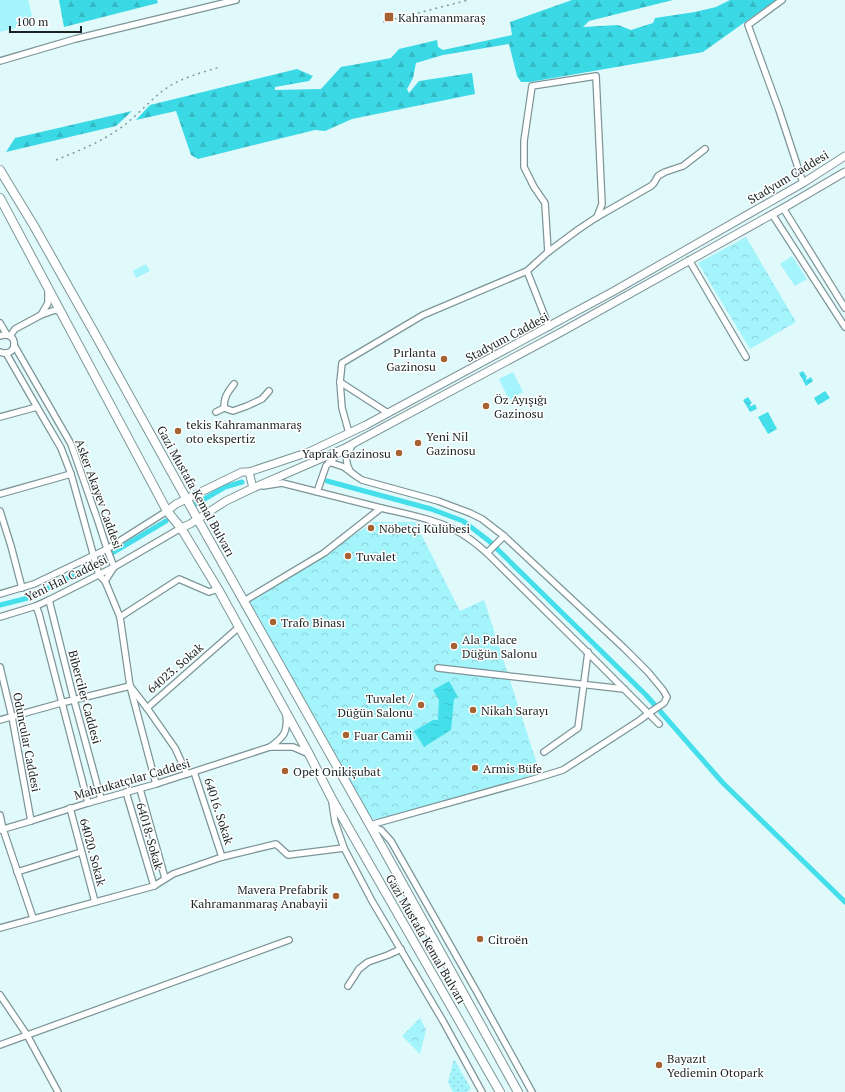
<svg xmlns="http://www.w3.org/2000/svg" width="845" height="1092" font-family="'PT Serif',serif">
	<style>
		.grass { fill: url(#grass-dots) }
		.forest { fill: url(#forest-firs) }
		.park { fill: url(#park-crowns) }
		.pitch { fill: #a4f4fc }
		.water { fill: url(#water-ripples) }
		.lines { fill: none; stroke-linecap: round; stroke-linejoin: round }
		.canal { stroke: #45dfec; stroke-width: 5 }
		.minor-casing { stroke: #7d9598; stroke-width: 8 }
		.major-casing { stroke: #7d9598; stroke-width: 9 }
		.highway-casing { stroke: #7d9598; stroke-width: 10 }
		.minor { stroke: #fff; stroke-width: 5.5 }
		.major { stroke: #fff; stroke-width: 7 }
		.highway { stroke: #fff; stroke-width: 8 }
		.rail { stroke: #86999a; stroke-width: 1.5; stroke-dasharray: 2 4; stroke-linecap: butt }
		.poi-dot { fill: #a66232; stroke: #fff; stroke-width: 1.5 }
		.labels { text-anchor: middle; dominant-baseline: central; stroke-width: 3; stroke-linejoin: round; paint-order: stroke }
		.poi-label { font-size: 12px; fill: #192323; stroke: #fff; text-anchor: start }
		.street-label { font-size: 12px; fill: #192323; stroke: #fff }
	</style>
	<defs>
		<pattern id="grass-dots" width="8" height="8" patternUnits="userSpaceOnUse"><rect width="8" height="8" fill="#a4f4fc"/><path d="M2 2h.1M6 6h.1" fill="none" stroke="#8dd1d8" stroke-width="1.8" stroke-linecap="round"/></pattern>
		<pattern id="forest-firs" width="22" height="20" patternUnits="userSpaceOnUse"><rect width="22" height="20" fill="#3bd8e5"/><path d="M5 1l3.5 6h-7zM16 11l3.5 6h-7z" fill="#33b9c4"/></pattern>
		<pattern id="park-crowns" width="20" height="18" patternUnits="userSpaceOnUse"><rect width="20" height="18" fill="#a4f4fc"/><path d="M2 6a3 3 0 1 1 6 0M12 15a3 3 0 1 1 6 0" fill="none" stroke="#8dd1d8"/></pattern>
		<pattern id="water-ripples" width="26" height="14" patternUnits="userSpaceOnUse"><rect width="26" height="14" fill="#45dfec"/><path d="M2 4q2-2 4 0t4 0M15 11q2-2 4 0t4 0" fill="none" stroke="#3cbfca"/></pattern>
	</defs>
	<rect width="100%" height="100%" fill="#e0fafc"/>
	<!-- grass -->
	<polygon class="grass" points="454,1059 471,1089 467,1092 453,1092 448,1082"/>
	<!-- forest -->
	<g class="forest">
		<polygon points="59,0 157,0 158,3 64,27"/>
		<polygon points="572,0 673,0 589,21 583,27 618,25 631,30 653,23 655,18 695,12 716,7 730,0 776,0 703,52 530,82 521,82 517,76 509,44 443,55 416,63 413,78 407,89 409,93 419,81 472,73 475,94 352,119 325,131 315,130 198,159 191,155 176,111 136,120 150,105 297,69 313,76 309,81 275,87 275,90 321,89 341,67 391,58 399,49 437,40 438,47 443,50 512,35 510,22"/>
		<polygon points="132,111 116,126 6,152 15,138"/>
	</g>
	<!-- park -->
	<g class="park">
		<polygon points="746,237 796,322 750,349 698,263"/>
		<polygon points="373,522 415,522 460,611 484,600 540,773 380,819 368,819 244,601 326,554"/>
		<polygon points="420,1018 426,1030 420,1054 402,1036"/>
	</g>
	<!-- pitch -->
	<g class="pitch">
		<polygon points="0,0 28,0 34,23 0,32"/>
		<polygon points="792,256 807,279 795,286 780,264"/>
		<polygon points="146,264 150,271 136,278 133,271"/>
		<polygon points="513,372 523,392 509,400 499,379"/>
	</g>
	<!-- water -->
	<g class="water">
		<polygon points="803,371 807,377 806,378 806,380 811,377 813,381 806,386 799,373"/>
		<polygon points="825,391 830,398 818,405 814,398"/>
		<polygon points="748,397 752,403 750,404 751,406 748,408 755,404 757,409 750,412 743,400"/>
		<polygon points="768,412 777,429 768,434 758,417"/>
		<polygon points="449,681 458,697 454,699 451,730 424,747 414,731 433,720 438,720 439,700 433,690"/>
	</g>
	<g class="lines">
		<!-- canal -->
		<g class="canal">
			<polyline points="327,481 431,509 463,521 489,541 646,695 722,782 845,902"/>
			<polyline points="196,504 225,487 242,482"/>
			<polyline points="112,553 166,521"/>
			<polyline points="0,605 28,598 88,568"/>
		</g>
		<!-- minor casing -->
		<g class="minor-casing">
			<g id="minor">
				<polyline points="782,0 748,25 779,110 803,183"/>
				<polyline points="0,61 75,39 236,0"/>
				<polyline points="783,208 845,308"/>
				<polyline points="772,214 845,327"/>
				<polyline points="548,252 545,203 534,187 524,167 524,141 532,86 596,76 602,204 597,217"/>
				<polyline points="689,260 746,357"/>
				<polyline points="527,271 549,327"/>
				<polyline points="48,291 48,303 41,315 55,310 61,312"/>
				<polyline points="0,323 7,335"/>
				<path d="M0,336C19,329 19,359 0,352"/>
				<polyline points="10,336 15,329 41,315"/>
				<polyline points="14,345 71,444 98,521 107,549 114,567 105,581"/>
				<polyline points="6,353 37,407 61,448 71,474 99,575 105,581 120,617 130,686 156,784"/>
				<polyline points="340,382 388,413"/>
				<path d="M224,408C224,397 227,393 234,384"/>
				<polyline points="216,412 224,408 233,411 247,406 262,399 269,391"/>
				<polyline points="0,417 37,407"/>
				<polyline points="349,433 342,408 340,382 342,363 423,315 527,271 548,252 579,229 597,217 651,186 654,183 658,176 665,172 683,166 705,149"/>
				<polyline points="329,462 344,467 356,476 362,480 438,501 470,513 482,519 504,536 624,648 648,672 663,690 667,697 664,703 649,713 640,720 563,770 534,779 370,825"/>
				<path d="M350,471C344,459 346,455 353,444"/>
				<polyline points="263,486 282,483 381,508"/>
				<polyline points="317,492 326,466 340,452"/>
				<polyline points="0,494 71,474"/>
				<polyline points="0,511 11,546 22,588"/>
				<polyline points="487,553 504,536"/>
				<polyline points="0,594 34,584 107,549 167,511"/>
				<polyline points="49,600 74,700 101,799"/>
				<path d="M244,601L324,553L381,508C406,514 440,520 462,534C471,539 479,546 487,553L582,647L659,724"/>
				<polyline points="36,606 39,614 88,803"/>
				<polyline points="0,617 36,606 49,600 114,567 181,528"/>
				<polyline points="120,617 179,579 209,592 218,589"/>
				<polyline points="0,667 12,717 31,821"/>
				<polyline points="438,668 624,689"/>
				<polyline points="147,708 239,627"/>
				<polyline points="0,720 61,703 130,686 147,708 175,748 187,774"/>
				<path d="M270,747C284,737 288,732 286,715"/>
				<polyline points="544,752 578,728 588,652"/>
				<polyline points="194,772 222,857"/>
				<polyline points="140,789 165,878"/>
				<polyline points="126,792 154,886"/>
				<polyline points="332,802 335,822 344,848 372,901 443,1021 482,1092"/>
				<polyline points="70,808 95,902"/>
				<polyline points="0,815 3,829 33,918"/>
				<polyline points="371,826 381,830 391,841 478,994 532,1092"/>
				<polyline points="0,830 31,821 88,803 156,784 270,747 293,747 309,754"/>
				<polyline points="17,872 81,852"/>
				<polyline points="0,928 154,886 173,874 222,857 276,844 288,855 344,848"/>
				<polyline points="348,986 359,969 368,962 388,955 401,949"/>
				<polyline points="0,995 27,1035 58,1092"/>
				<polyline points="0,1045 289,940"/>
			</g>
		</g>
		<!-- major casing -->
		<g class="major-casing">
			<g id="major">
				<polyline points="249,472 253,488"/>
				<polyline points="167,511 176,504 242,472 249,472 309,452 366,425 388,413 614,291 803,183 845,156"/>
				<polyline points="181,528 190,524 226,501 253,488 343,449 565,330 787,206 845,172"/>
			</g>
		</g>
		<!-- highway casing -->
		<g class="highway-casing">
			<g id="highway">
				<polyline points="0,170 34,226 95,334 197,518 370,825 518,1092"/>
				<polyline points="0,198 167,511 181,528 218,589 309,754 332,799 500,1092"/>
			</g>
		</g>
		<!-- minor -->
		<use href="#minor" class="minor"/>
		<!-- major -->
		<use href="#major" class="major"/>
		<!-- highway -->
		<use href="#highway" class="highway"/>
		<!-- rail -->
		<g class="rail">
			<polyline points="383,22 468,0"/>
			<path d="M56,160C81,150 106,140 127,123C144,109 159,90 179,81C192,75 207,71 220,67"/>
		</g>
	</g>
	<!-- markers -->
	<g class="poi-dot">
		<rect x="384" y="12" width="10" height="10" rx="2"/>
		<circle cx="444" cy="359" r="4"/>
		<circle cx="486" cy="406" r="4"/>
		<circle cx="178" cy="431" r="4"/>
		<circle cx="418" cy="443" r="4"/>
		<circle cx="399" cy="453" r="4"/>
		<circle cx="371" cy="528" r="4"/>
		<circle cx="348" cy="556" r="4"/>
		<circle cx="273" cy="622" r="4"/>
		<circle cx="454" cy="646" r="4"/>
		<circle cx="421" cy="705" r="4"/>
		<circle cx="473" cy="710" r="4"/>
		<circle cx="346" cy="735" r="4"/>
		<circle cx="475" cy="768" r="4"/>
		<circle cx="285" cy="771" r="4"/>
		<circle cx="336" cy="896" r="4"/>
		<circle cx="480" cy="939" r="4"/>
		<circle cx="659" cy="1065" r="4"/>
	</g>
	<g class="labels">
		<!-- poi labels -->
		<g class="poi-label">
			<text x="398" y="17">Kahramanmaraş</text>
			<text x="436" y="352" text-anchor="end">Pırlanta<tspan x="436" dy="14">Gazinosu</tspan></text>
			<text x="494" y="399">Öz Ayışığı<tspan x="494" dy="14">Gazinosu</tspan></text>
			<text x="186" y="424">tekis Kahramanmaraş<tspan x="186" dy="14">oto ekspertiz</tspan></text>
			<text x="426" y="436">Yeni Nil<tspan x="426" dy="14">Gazinosu</tspan></text>
			<text x="391" y="453" text-anchor="end">Yaprak Gazinosu</text>
			<text x="379" y="528">Nöbetçi Kulübesi</text>
			<text x="356" y="556">Tuvalet</text>
			<text x="281" y="622">Trafo Binası</text>
			<text x="462" y="639">Ala Palace<tspan x="462" dy="14">Düğün Salonu</tspan></text>
			<text x="413" y="698" text-anchor="end">Tuvalet /<tspan x="413" dy="14">Düğün Salonu</tspan></text>
			<text x="481" y="710">Nikah Sarayı</text>
			<text x="354" y="735">Fuar Camii</text>
			<text x="483" y="768">Armis Büfe</text>
			<text x="293" y="771">Opet Onikişubat</text>
			<text x="328" y="889" text-anchor="end">Mavera Prefabrik<tspan x="328" dy="14">Kahramanmaraş Anabayii</tspan></text>
			<text x="488" y="939">Citroën</text>
			<text x="667" y="1058">Bayazıt<tspan x="667" dy="14">Yediemin Otopark</tspan></text>
		</g>
		<!-- street labels -->
		<g class="street-label">
			<text transform="translate(788 177) rotate(-31)">Stadyum Caddesi</text>
			<text transform="translate(507 337) rotate(-28)">Stadyum Caddesi</text>
			<text transform="translate(196 491) rotate(61)">Gazi Mustafa Kemal Bulvarı</text>
			<text transform="translate(99 494) rotate(70)">Asker Akayev Caddesi</text>
			<text transform="translate(66 578) rotate(-26)">Yeni Hal Caddesi</text>
			<text transform="translate(175 668) rotate(-41)">64023. Sokak</text>
			<text transform="translate(85 697) rotate(75)">Biberciler Caddesi</text>
			<text transform="translate(27 742) rotate(79)">Oduncular Caddesi</text>
			<text transform="translate(132 779) rotate(-16)">Mahrukatçılar Caddesi</text>
			<text transform="translate(219 811) rotate(72)">64016. Sokak</text>
			<text transform="translate(150 836) rotate(74)">64018. Sokak</text>
			<text transform="translate(93 852) rotate(75)">64020. Sokak</text>
			<text transform="translate(426 939) rotate(60)">Gazi Mustafa Kemal Bulvarı</text>
		</g>
	</g>
	<!-- scale -->
	<path d="M10 26v6h71v-6" fill="none" stroke="#192323" stroke-width="2"/>
	<text x="16" y="26" font-size="12" fill="#192323" stroke="#ffffff" stroke-width="3" paint-order="stroke">100 m</text>
</svg>
